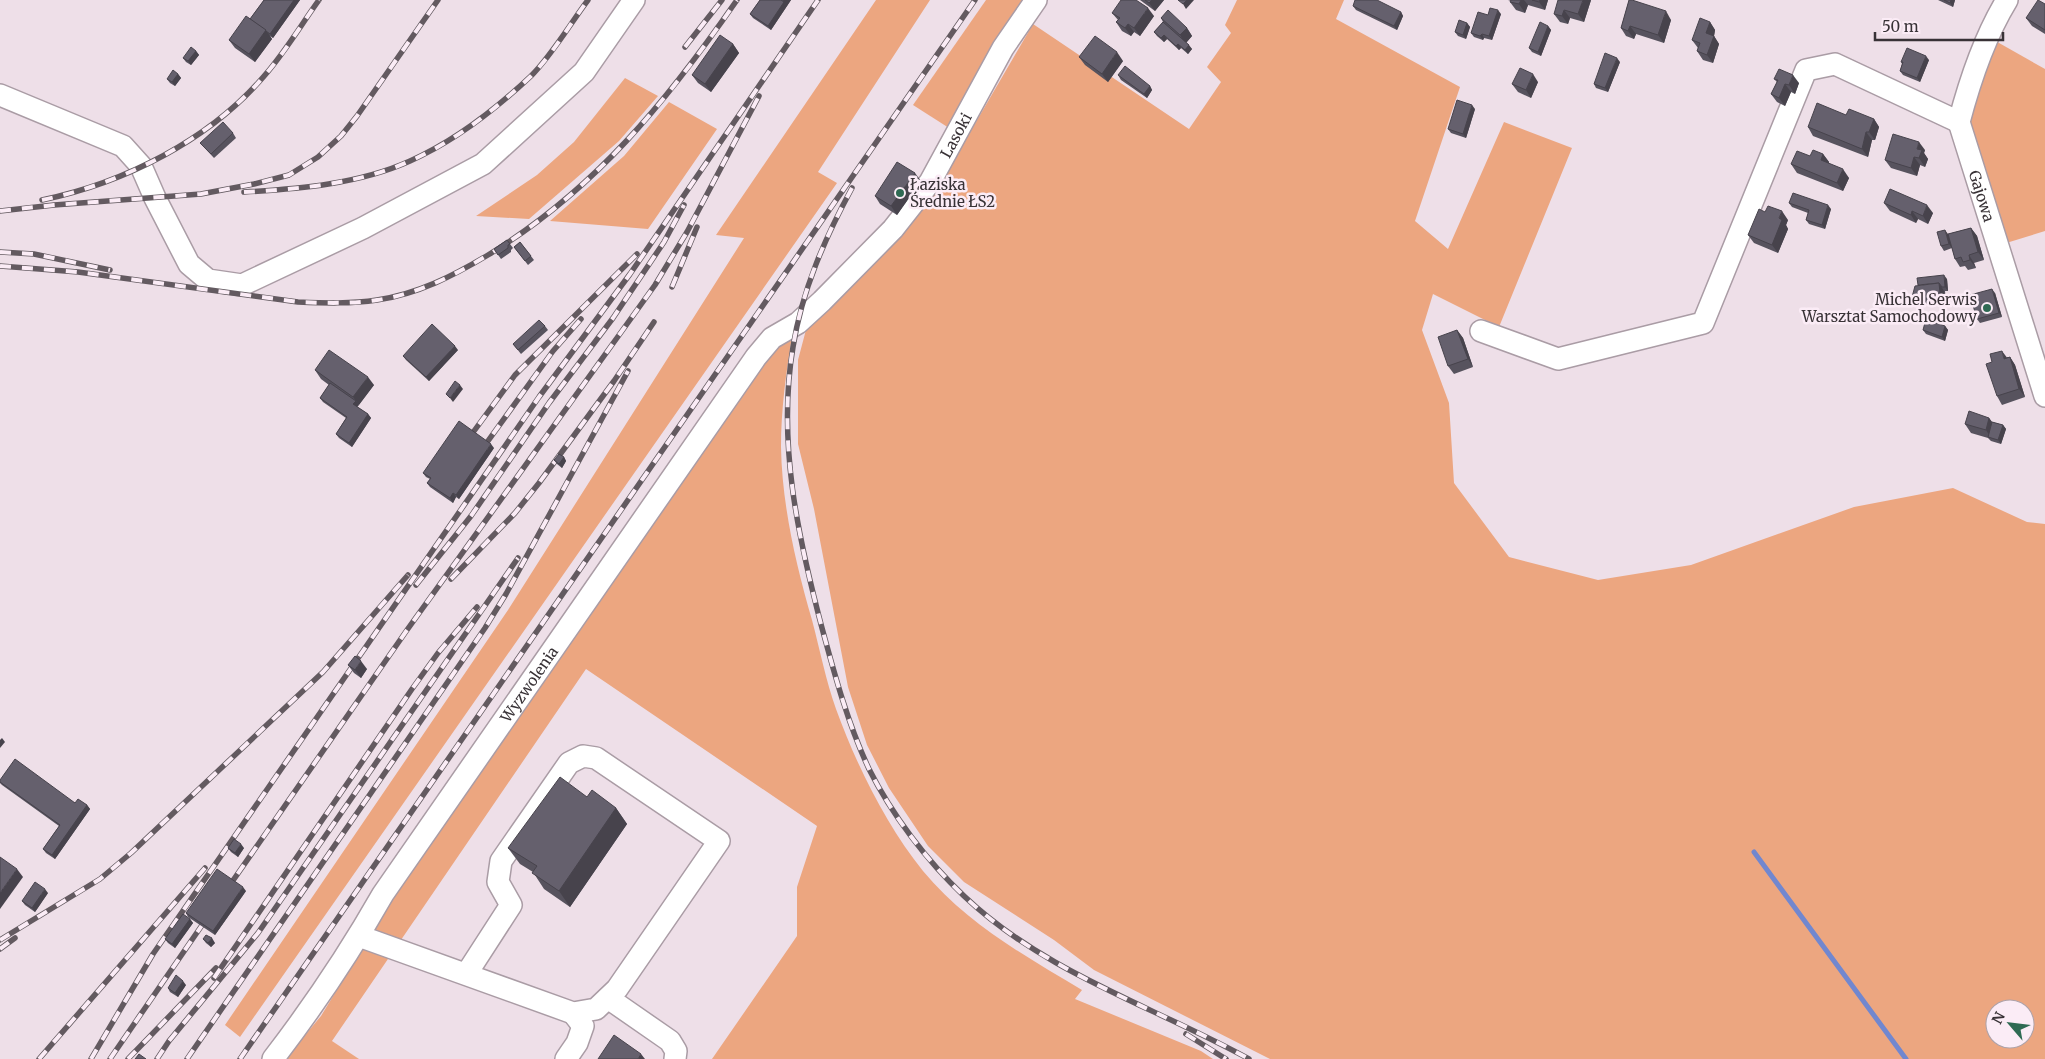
<svg xmlns="http://www.w3.org/2000/svg" width="2045" height="1059" font-family="Merriweather,serif">
	<style>
		.green { fill: #eca680; fill-rule: evenodd }
		.lines { fill: none; stroke-linecap: round; stroke-linejoin: round }
		.stream { stroke: #7187cf; stroke-width: 5 }
		.minor-casing { stroke: #aa9ca5; stroke-width: 24 }
		.minor { stroke: #fff; stroke-width: 21 }
		.rail-casing { stroke: #635a60; stroke-width: 5.5 }
		.rail { stroke: #fbecf6; stroke-width: 4; stroke-dasharray: 11; stroke-linecap: butt }
		.wall { fill: #57535e }
		.shaded-wall { fill: #47434c }
		.building { fill: #65606d; stroke: #47434c }
		.poi-dot { fill: #2f6a53; stroke: #fbecf6; stroke-width: 2 }
		.labels { text-anchor: middle; dominant-baseline: central; stroke-width: 5; stroke-linejoin: round; paint-order: stroke }
		.street-label { font-size: 15px; fill: #383236; stroke: #fbecf6 }
		.poi-label { font-size: 15px; fill: #383236; stroke: #fbecf6; text-anchor: start }
	</style>
	<rect width="100%" height="100%" fill="#eedfe8"/>
	<!-- green -->
	<g class="green">
		<polygon points="876,0 930,0 818,172 837,183 240,1037 225,1025 508,610 744,238 716,235"/>
		<polygon points="986,0 1024,0 949,128 913,105"/>
		<path d="M1237,0H1344L1336,19L1460,87L1415,221L1448,249L1504,122L1572,148L1499,327L1433,294L1422,330L1449,403L1454,483L1509,557L1598,580L1691,565L1854,507L1953,488L2027,522L2045,524V1059H1270L1094,970L1054,940L964,882L928,846L889,788L867,745L848,687L814,509L798,444V360L807,326L934,194L1033,24L1189,129L1221,82L1207,67L1231,33L1225,25ZM1995,1009H2025V1039H1995Z"/>
		<polygon points="1992,39 2045,69 2045,231 2003,244 1975,147 1967,101"/>
		<polygon points="625,78 658,96 619,141 529,219 476,216 537,175 574,142"/>
		<polygon points="669,102 717,129 648,229 550,221 624,156"/>
		<path d="M792,336C786,373 781,410 781,447C782,505 796,565 812,620C820,650 826,681 836,709C856,764 886,825 923,871C966,923 1025,956 1082,990L1075,999L1201,1051L1213,1059H712L797,936V887L817,826L586,669L332,1041L359,1059H285L321,1016L414,863L776,345Z"/>
	</g>
	<g class="lines">
		<!-- stream -->
		<polyline class="stream" points="1754,852 1906,1059"/>
		<!-- minor casing -->
		<g class="minor-casing">
			<g id="minor">
				<path id="s1" d="M2007,0C1985,36 1970,80 1959,122L2045,396"/>
				<polyline points="0,95 123,146 141,166 155,198 189,264 208,280 242,285 363,228 483,164 584,72 634,0"/>
				<polyline points="1481,331 1558,359 1703,323 1806,70 1835,64 1959,122"/>
				<polyline points="359,936 573,1013 596,1009 617,989 719,841 596,758 583,756 569,763 501,861 498,882 511,905 467,973"/>
				<polyline points="608,998 670,1041 676,1051 675,1059"/>
				<path id="s2" d="M273,1059C313,1007 350,952 383,894L756,357L772,338L798,323L822,301L893,229L930,182L1003,48L1036,0"/>
				<polyline points="566,1059 577,1043 583,1026 573,1013"/>
			</g>
		</g>
		<!-- minor -->
		<use href="#minor" class="minor"/>
		<!-- rail casing -->
		<g class="rail-casing">
			<g id="rail">
				<polyline points="685,47 722,0"/>
				<path d="M852,188C825,238 802,290 793,347C777,442 798,537 822,628C835,676 848,724 869,769C892,815 927,861 964,896C1045,973 1153,1006 1249,1059"/>
				<path d="M244,192C299,189 359,184 410,161C455,141 496,109 531,76C552,55 570,24 588,0"/>
				<path d="M42,200C124,183 210,140 265,75C285,52 301,25 319,0"/>
				<polyline points="0,211 54,205 201,194 254,184 289,175 318,157 341,136 357,116 438,0"/>
				<polyline points="0,252 34,254 110,270"/>
				<path d="M0,266L78,272L298,302C324,303 351,304 377,300C418,294 453,276 488,255C595,190 667,101 737,0"/>
				<polyline points="672,287 697,227"/>
				<polyline points="466,442 515,375 637,254"/>
				<polyline points="480,452 553,351 581,319"/>
				<polyline points="451,579 515,513 539,483 614,381 654,322"/>
				<polyline points="416,585 471,516 549,403 613,318 664,242 684,205"/>
				<polyline points="225,892 407,630 655,285 687,232 759,96"/>
				<polyline points="0,940 100,879 131,853 323,672 408,575"/>
				<polyline points="0,949 15,938"/>
				<polyline points="214,978 412,689 438,653 477,607"/>
				<polyline points="1186,1034 1226,1059"/>
				<polyline points="39,1059 205,868"/>
				<polyline points="91,1059 153,954 539,397 630,274 818,0"/>
				<polyline points="110,1059 209,915"/>
				<polyline points="128,1059 216,968"/>
				<polyline points="157,1059 169,1041 258,933 518,558"/>
				<polyline points="187,1059 485,628 506,594 628,371"/>
				<polyline points="240,1059 975,0"/>
			</g>
		</g>
		<!-- rail -->
		<use href="#rail" class="rail"/>
	</g>
	<!-- wall -->
	<g class="wall">
		<polygon points="264,0 300,0 273,38 270,36 272,39 255,62 235,48 229,40 250,19"/>
		<polygon points="760,0 791,0 771,30 753,18 750,14"/>
		<polygon points="1140,0 1164,0 1155,11"/>
		<polygon points="1508,0 1548,0 1545,10 1528,5 1525,13 1516,10 1510,2 1511,1"/>
		<polygon points="1591,0 1584,22 1570,18 1568,24 1560,22 1554,14"/>
		<polygon points="1629,0 1671,20 1664,43 1636,34 1634,39 1626,36 1621,28"/>
		<polygon points="1938,0 1955,0 1953,7"/>
		<polygon points="2045,4 2045,34 2032,26 2026,18"/>
		<polygon points="1353,6 1401,12 1403,16 1397,30 1356,10"/>
		<polygon points="1112,13 1154,16 1140,36 1134,32 1131,36 1122,31 1116,22 1118,20"/>
		<polygon points="1501,14 1492,40 1484,38 1483,40 1474,37 1471,33 1488,15"/>
		<polygon points="1161,18 1187,28 1192,36 1186,43 1192,49 1188,54 1181,48 1179,50 1167,39 1164,42 1157,36 1154,32 1163,22"/>
		<polygon points="1710,22 1715,30 1714,36 1719,44 1713,63 1703,60 1697,51 1698,48 1692,40"/>
		<polygon points="1467,23 1470,27 1466,39 1458,36 1455,32"/>
		<polygon points="1548,26 1551,30 1541,56 1532,52 1529,48"/>
		<polygon points="733,44 739,53 711,92 698,83 692,75"/>
		<polygon points="196,51 199,55 191,65 186,62 183,58"/>
		<polygon points="1079,57 1123,61 1108,82 1085,65"/>
		<polygon points="1929,60 1920,82 1903,75 1900,71 1902,64 1901,62"/>
		<polygon points="1620,62 1608,92 1596,88 1594,84"/>
		<polygon points="178,74 181,78 175,86 170,83 167,79"/>
		<polygon points="1118,75 1150,86 1152,90 1147,98 1121,80"/>
		<polygon points="1774,79 1799,83 1795,94 1791,92 1785,106 1777,102 1771,94 1777,82"/>
		<polygon points="1538,82 1531,98 1518,92 1512,84"/>
		<polygon points="1475,109 1466,138 1451,133 1448,129"/>
		<polygon points="1846,115 1874,119 1879,127 1875,140 1872,140 1868,157 1813,136 1808,127"/>
		<polygon points="233,133 236,138 214,158 200,143"/>
		<polygon points="1925,150 1924,153 1928,159 1925,167 1920,165 1917,176 1891,168 1885,160"/>
		<polygon points="1823,154 1829,162 1829,163 1849,178 1843,191 1797,173 1791,164 1810,156"/>
		<polygon points="921,181 897,215 880,204 875,196"/>
		<polygon points="1789,203 1831,209 1825,229 1809,224 1806,220 1808,213 1792,207"/>
		<polygon points="1884,203 1933,213 1928,224 1918,219 1916,223 1890,211"/>
		<polygon points="1788,220 1786,225 1788,229 1778,253 1754,243 1748,235"/>
		<polygon points="1971,228 1977,236 1984,260 1974,263 1976,268 1968,270 1965,266 1960,267 1955,259 1952,248 1944,251 1941,246 1948,234"/>
		<polygon points="507,240 513,248 511,250 511,252 501,259 494,249"/>
		<polygon points="520,242 534,260 528,265 514,247"/>
		<polygon points="1947,279 1948,291 1945,291 1946,302 1918,305 1912,297"/>
		<polygon points="1995,293 2002,317 1980,323 1977,319"/>
		<polygon points="545,326 548,330 521,354 513,344"/>
		<polygon points="1945,326 1948,330 1945,341 1926,334 1923,330"/>
		<polygon points="1457,330 1463,338 1473,367 1454,374 1448,366"/>
		<polygon points="458,350 429,381 406,360 403,356"/>
		<polygon points="2007,357 2010,357 2015,365 2025,397 2002,405 1997,396"/>
		<polygon points="315,370 374,385 357,407 368,414 371,418 352,447 339,438 336,434 346,418 323,402 320,398 329,385 321,379"/>
		<polygon points="1989,418 1992,422 2003,425 2006,429 2001,444 1991,441 1988,438 1971,433 1965,424"/>
		<polygon points="494,448 459,499 456,497 453,503 430,487 427,483 430,479 426,477 423,473"/>
		<polygon points="564,457 566,461 562,468 557,464 554,460"/>
		<polygon points="348,665 367,669 361,678 354,673"/>
		<polygon points="0,780 75,803 87,805 90,809 55,859 46,853 43,849 59,826 2,785 0,783"/>
		<polygon points="587,797 616,808 627,824 570,907 544,889 533,872 520,864 508,848"/>
		<polygon points="228,848 244,848 238,857 231,852"/>
		<polygon points="246,891 215,935 188,917 186,913"/>
		<polygon points="48,893 35,912 25,905 22,901"/>
		<polygon points="190,919 193,923 175,948 168,943 165,939"/>
		<polygon points="203,939 215,943 211,947 206,943"/>
		<polygon points="186,985 178,997 170,992 168,988"/>
	</g>
	<!-- shaded-wall -->
	<g class="shaded-wall">
		<polygon points="294,0 300,0 273,38 270,34"/>
		<polygon points="783,0 791,0 771,30 768,26 784,2"/>
		<polygon points="1152,0 1164,0 1155,11 1149,3"/>
		<polygon points="1187,0 1194,0 1186,9 1183,4"/>
		<polygon points="1521,0 1524,0 1528,5 1525,13 1519,4"/>
		<polygon points="1540,0 1548,0 1545,10 1539,2"/>
		<polygon points="1583,0 1591,0 1584,22 1578,14"/>
		<polygon points="1951,0 1955,0 1953,7 1950,3"/>
		<polygon points="1148,8 1154,16 1140,36 1134,28"/>
		<polygon points="1498,10 1501,14 1492,40 1489,36"/>
		<polygon points="1564,10 1570,18 1568,24 1562,16"/>
		<polygon points="1666,11 1671,20 1664,43 1658,35"/>
		<polygon points="1401,12 1403,16 1397,30 1394,26"/>
		<polygon points="1710,22 1715,30 1714,36 1719,44 1713,63 1707,55 1706,33"/>
		<polygon points="1467,23 1470,27 1466,39 1463,35"/>
		<polygon points="1128,24 1134,32 1131,36 1125,28"/>
		<polygon points="1548,26 1551,30 1541,56 1538,52"/>
		<polygon points="1630,26 1636,34 1634,39 1628,31"/>
		<polygon points="1187,28 1192,36 1185,44 1180,35"/>
		<polygon points="266,30 272,39 255,62 249,54"/>
		<polygon points="1482,34 1484,38 1483,40 1480,36"/>
		<polygon points="1164,35 1167,39 1164,42 1161,38"/>
		<polygon points="733,44 739,53 711,92 705,84"/>
		<polygon points="1178,44 1181,48 1179,50 1176,46"/>
		<polygon points="1189,45 1192,49 1188,54 1185,50"/>
		<polygon points="196,51 199,55 191,65 188,61"/>
		<polygon points="1117,52 1123,61 1108,82 1102,74"/>
		<polygon points="1926,56 1929,60 1920,82 1917,78"/>
		<polygon points="1617,58 1620,62 1608,92 1605,88"/>
		<polygon points="178,74 181,78 175,86 172,82"/>
		<polygon points="1533,74 1538,82 1531,98 1526,90"/>
		<polygon points="1793,75 1799,83 1795,94 1789,85"/>
		<polygon points="1785,84 1791,92 1785,106 1779,98"/>
		<polygon points="1150,86 1152,90 1147,98 1144,94"/>
		<polygon points="1472,105 1475,109 1466,138 1463,134"/>
		<polygon points="1874,119 1879,127 1875,140 1869,132"/>
		<polygon points="1866,132 1872,140 1868,157 1862,149"/>
		<polygon points="1919,142 1925,150 1924,153 1928,159 1925,167 1919,158 1917,149"/>
		<polygon points="1823,154 1829,162 1827,168 1821,160"/>
		<polygon points="1914,157 1920,165 1917,176 1911,168"/>
		<polygon points="1843,169 1849,178 1843,191 1837,183"/>
		<polygon points="915,173 921,181 897,215 891,206"/>
		<polygon points="1828,205 1831,209 1825,229 1822,225"/>
		<polygon points="1927,205 1933,213 1928,224 1923,216"/>
		<polygon points="1782,211 1788,220 1786,225 1788,229 1778,253 1772,245 1779,218"/>
		<polygon points="1912,211 1918,219 1916,223 1911,215"/>
		<polygon points="1971,228 1977,236 1984,260 1978,252"/>
		<polygon points="1945,230 1948,234 1952,248 1949,244"/>
		<polygon points="1969,255 1974,263 1976,268 1970,260"/>
		<polygon points="1944,275 1947,279 1948,291 1945,287"/>
		<polygon points="1939,283 1944,291 1946,302 1940,293"/>
		<polygon points="1992,289 1995,293 2002,317 1999,313"/>
		<polygon points="1945,326 1948,330 1945,341 1942,337"/>
		<polygon points="1457,330 1463,338 1473,367 1468,359"/>
		<polygon points="455,346 458,350 429,381 426,377"/>
		<polygon points="2002,351 2008,359 2004,359"/>
		<polygon points="2010,357 2015,365 2025,397 2019,389"/>
		<polygon points="368,377 374,385 359,405 353,397"/>
		<polygon points="460,385 463,389 453,402 450,398"/>
		<polygon points="356,401 359,405 356,408 353,404"/>
		<polygon points="368,414 371,418 352,447 349,443"/>
		<polygon points="1989,418 1995,426 1991,438 1986,430"/>
		<polygon points="2003,425 2006,429 2001,444 1998,440"/>
		<polygon points="491,444 494,448 459,499 456,495"/>
		<polygon points="564,457 566,461 562,468 559,464"/>
		<polygon points="453,493 456,497 453,503 450,498"/>
		<polygon points="361,661 367,669 361,678 355,670"/>
		<polygon points="2,738 5,742 0,748 0,740"/>
		<polygon points="87,805 90,809 55,859 52,855"/>
		<polygon points="616,808 627,824 570,907 559,891"/>
		<polygon points="241,844 244,848 238,857 235,853"/>
		<polygon points="17,869 23,877 0,909 0,893"/>
		<polygon points="243,887 246,891 215,935 213,931"/>
		<polygon points="45,889 48,893 35,912 32,908"/>
		<polygon points="190,919 193,923 175,948 172,944"/>
		<polygon points="212,938 215,943 211,947 208,943"/>
		<polygon points="183,981 186,985 178,997 175,993"/>
		<polygon points="641,1054 645,1059 638,1059"/>
	</g>
	<!-- building -->
	<g class="building">
		<polygon points="264,0 294,0 270,34 250,19"/>
		<polygon points="760,0 781,0 784,2 768,26 750,14"/>
		<polygon points="1121,0 1136,0 1148,8 1134,28 1128,24 1125,28 1116,22 1120,18 1112,13"/>
		<polygon points="1145,0 1152,0 1149,3"/>
		<polygon points="1178,0 1187,0 1183,4"/>
		<polygon points="1355,0 1377,0 1401,12 1394,26 1353,6"/>
		<polygon points="1511,0 1521,0 1519,4 1510,2"/>
		<polygon points="1532,0 1540,0 1539,2"/>
		<polygon points="1558,0 1583,0 1578,14 1564,10 1562,16 1554,14"/>
		<polygon points="1629,0 1632,0 1666,11 1658,35 1630,26 1628,31 1621,28"/>
		<polygon points="1944,0 1951,0 1950,3"/>
		<polygon points="2038,0 2045,4 2045,30 2026,18"/>
		<polygon points="1490,8 1498,10 1489,36 1482,34 1480,36 1471,33 1478,12 1488,15"/>
		<polygon points="1168,10 1187,28 1180,35 1161,18"/>
		<polygon points="246,16 266,30 249,54 229,40"/>
		<polygon points="1700,18 1710,22 1706,33 1714,36 1707,55 1697,51 1700,43 1692,40"/>
		<polygon points="1459,20 1467,23 1463,35 1455,32"/>
		<polygon points="1163,22 1189,45 1185,50 1178,44 1176,46 1164,35 1161,38 1154,32"/>
		<polygon points="1540,22 1548,26 1538,52 1529,48"/>
		<polygon points="720,35 733,44 705,84 692,75"/>
		<polygon points="1095,36 1117,52 1102,74 1079,57"/>
		<polygon points="191,47 196,51 188,61 183,58"/>
		<polygon points="1907,48 1926,56 1917,78 1900,71 1903,62 1901,62"/>
		<polygon points="1605,53 1617,58 1605,88 1594,84"/>
		<polygon points="1125,66 1150,86 1144,94 1118,75"/>
		<polygon points="1520,68 1533,74 1526,90 1512,84"/>
		<polygon points="1779,69 1793,75 1789,85 1785,84 1779,98 1771,94 1778,80 1774,79"/>
		<polygon points="173,70 178,74 172,82 167,79"/>
		<polygon points="1457,100 1472,105 1463,134 1448,129"/>
		<polygon points="1817,103 1846,115 1849,109 1874,119 1869,132 1866,132 1862,149 1808,127"/>
		<polygon points="223,122 233,133 211,154 200,143"/>
		<polygon points="1893,134 1919,142 1917,149 1922,150 1919,158 1914,157 1911,168 1885,160"/>
		<polygon points="1813,150 1823,154 1821,160 1843,169 1837,183 1791,164 1797,151 1810,156"/>
		<polygon points="897,162 915,173 891,206 875,196"/>
		<polygon points="1890,189 1927,205 1923,216 1912,211 1911,215 1884,203"/>
		<polygon points="1793,193 1828,205 1822,225 1806,220 1809,210 1789,203"/>
		<polygon points="1768,206 1782,211 1779,218 1782,220 1772,245 1748,235 1759,209 1765,212"/>
		<polygon points="1971,228 1978,252 1969,255 1970,260 1963,262 1961,257 1955,259 1948,234"/>
		<polygon points="1945,230 1949,244 1941,246 1937,232"/>
		<polygon points="507,240 510,244 508,245 508,248 498,255 494,249"/>
		<polygon points="520,242 531,256 525,261 514,247"/>
		<polygon points="1944,275 1945,287 1942,287 1939,283 1918,285 1917,278"/>
		<polygon points="1939,283 1940,293 1912,297 1915,286"/>
		<polygon points="1992,289 1999,313 1977,319 1970,295"/>
		<polygon points="1926,319 1945,326 1942,337 1923,330"/>
		<polygon points="539,320 545,326 518,350 513,344"/>
		<polygon points="432,324 455,346 426,377 403,356"/>
		<polygon points="1457,330 1468,359 1448,366 1438,337"/>
		<polygon points="329,350 368,377 353,397 315,370"/>
		<polygon points="2002,351 2004,359 2010,357 2019,389 1997,396 1986,364 1992,362 1990,354"/>
		<polygon points="455,381 460,385 450,398 446,394"/>
		<polygon points="330,383 356,401 353,404 368,414 349,443 336,434 347,417 320,398"/>
		<polygon points="1969,411 1989,418 1986,430 1965,424"/>
		<polygon points="459,421 491,444 456,495 453,493 450,498 427,483 431,478 423,473"/>
		<polygon points="1992,422 2003,425 1998,440 1988,437"/>
		<polygon points="559,454 564,457 559,464 554,460"/>
		<polygon points="355,656 361,661 355,670 348,665"/>
		<polygon points="15,759 75,803 78,799 87,805 52,855 43,849 60,825 0,782 0,780"/>
		<polygon points="560,777 587,797 592,790 616,808 559,891 532,873 537,866 508,848"/>
		<polygon points="234,839 241,844 235,853 228,848"/>
		<polygon points="0,857 17,869 0,893"/>
		<polygon points="217,869 243,887 213,931 186,913"/>
		<polygon points="35,882 45,889 32,908 22,901"/>
		<polygon points="183,914 190,919 172,944 165,939"/>
		<polygon points="206,935 212,938 208,943 203,939"/>
		<polygon points="176,975 183,981 175,993 168,988"/>
		<polygon points="614,1035 641,1054 638,1059 598,1059"/>
		<polygon points="139,1054 146,1059 135,1059"/>
	</g>
	<!-- markers -->
	<g class="poi-dot">
		<circle cx="900" cy="193" r="5"/>
		<circle cx="1987" cy="308" r="5"/>
	</g>
	<g class="labels">
		<!-- street labels -->
		<g class="street-label">
			<text stroke="none"><textPath href="#s2" startOffset="1154">Lasoki</textPath></text>
			<text stroke="none"><textPath href="#s1" startOffset="209">Gajowa</textPath></text>
			<text stroke="none"><textPath href="#s2" startOffset="454">Wyzwolenia</textPath></text>
		</g>
		<!-- poi labels -->
		<g class="poi-label">
			<text x="910" y="184">Łaziska<tspan x="910" dy="17">Średnie ŁS2</tspan></text>
			<text x="1977" y="299" text-anchor="end">Michel Serwis<tspan x="1977" dy="17">Warsztat Samochodowy</tspan></text>
		</g>
	</g>
	<!-- north arrow -->
	<g transform="translate(2010 1024) rotate(298)"><circle r="24" fill="#fbecf6" stroke="#ada2a9"/>
	<path d="M0-4L9 19L0 12L-9 19Z" fill="#2f6a53"/>
	<text y="-8" font-size="14" font-weight="bold" text-anchor="middle" fill="#383236">N</text>
	</g>
	<!-- scale -->
	<path d="M1875 32v8h128v-8" fill="none" stroke="#383236" stroke-width="2.5"/>
	<text x="1882" y="32" font-size="15" fill="#383236" stroke="#fbecf6" stroke-width="4" paint-order="stroke">50 m</text>
</svg>
